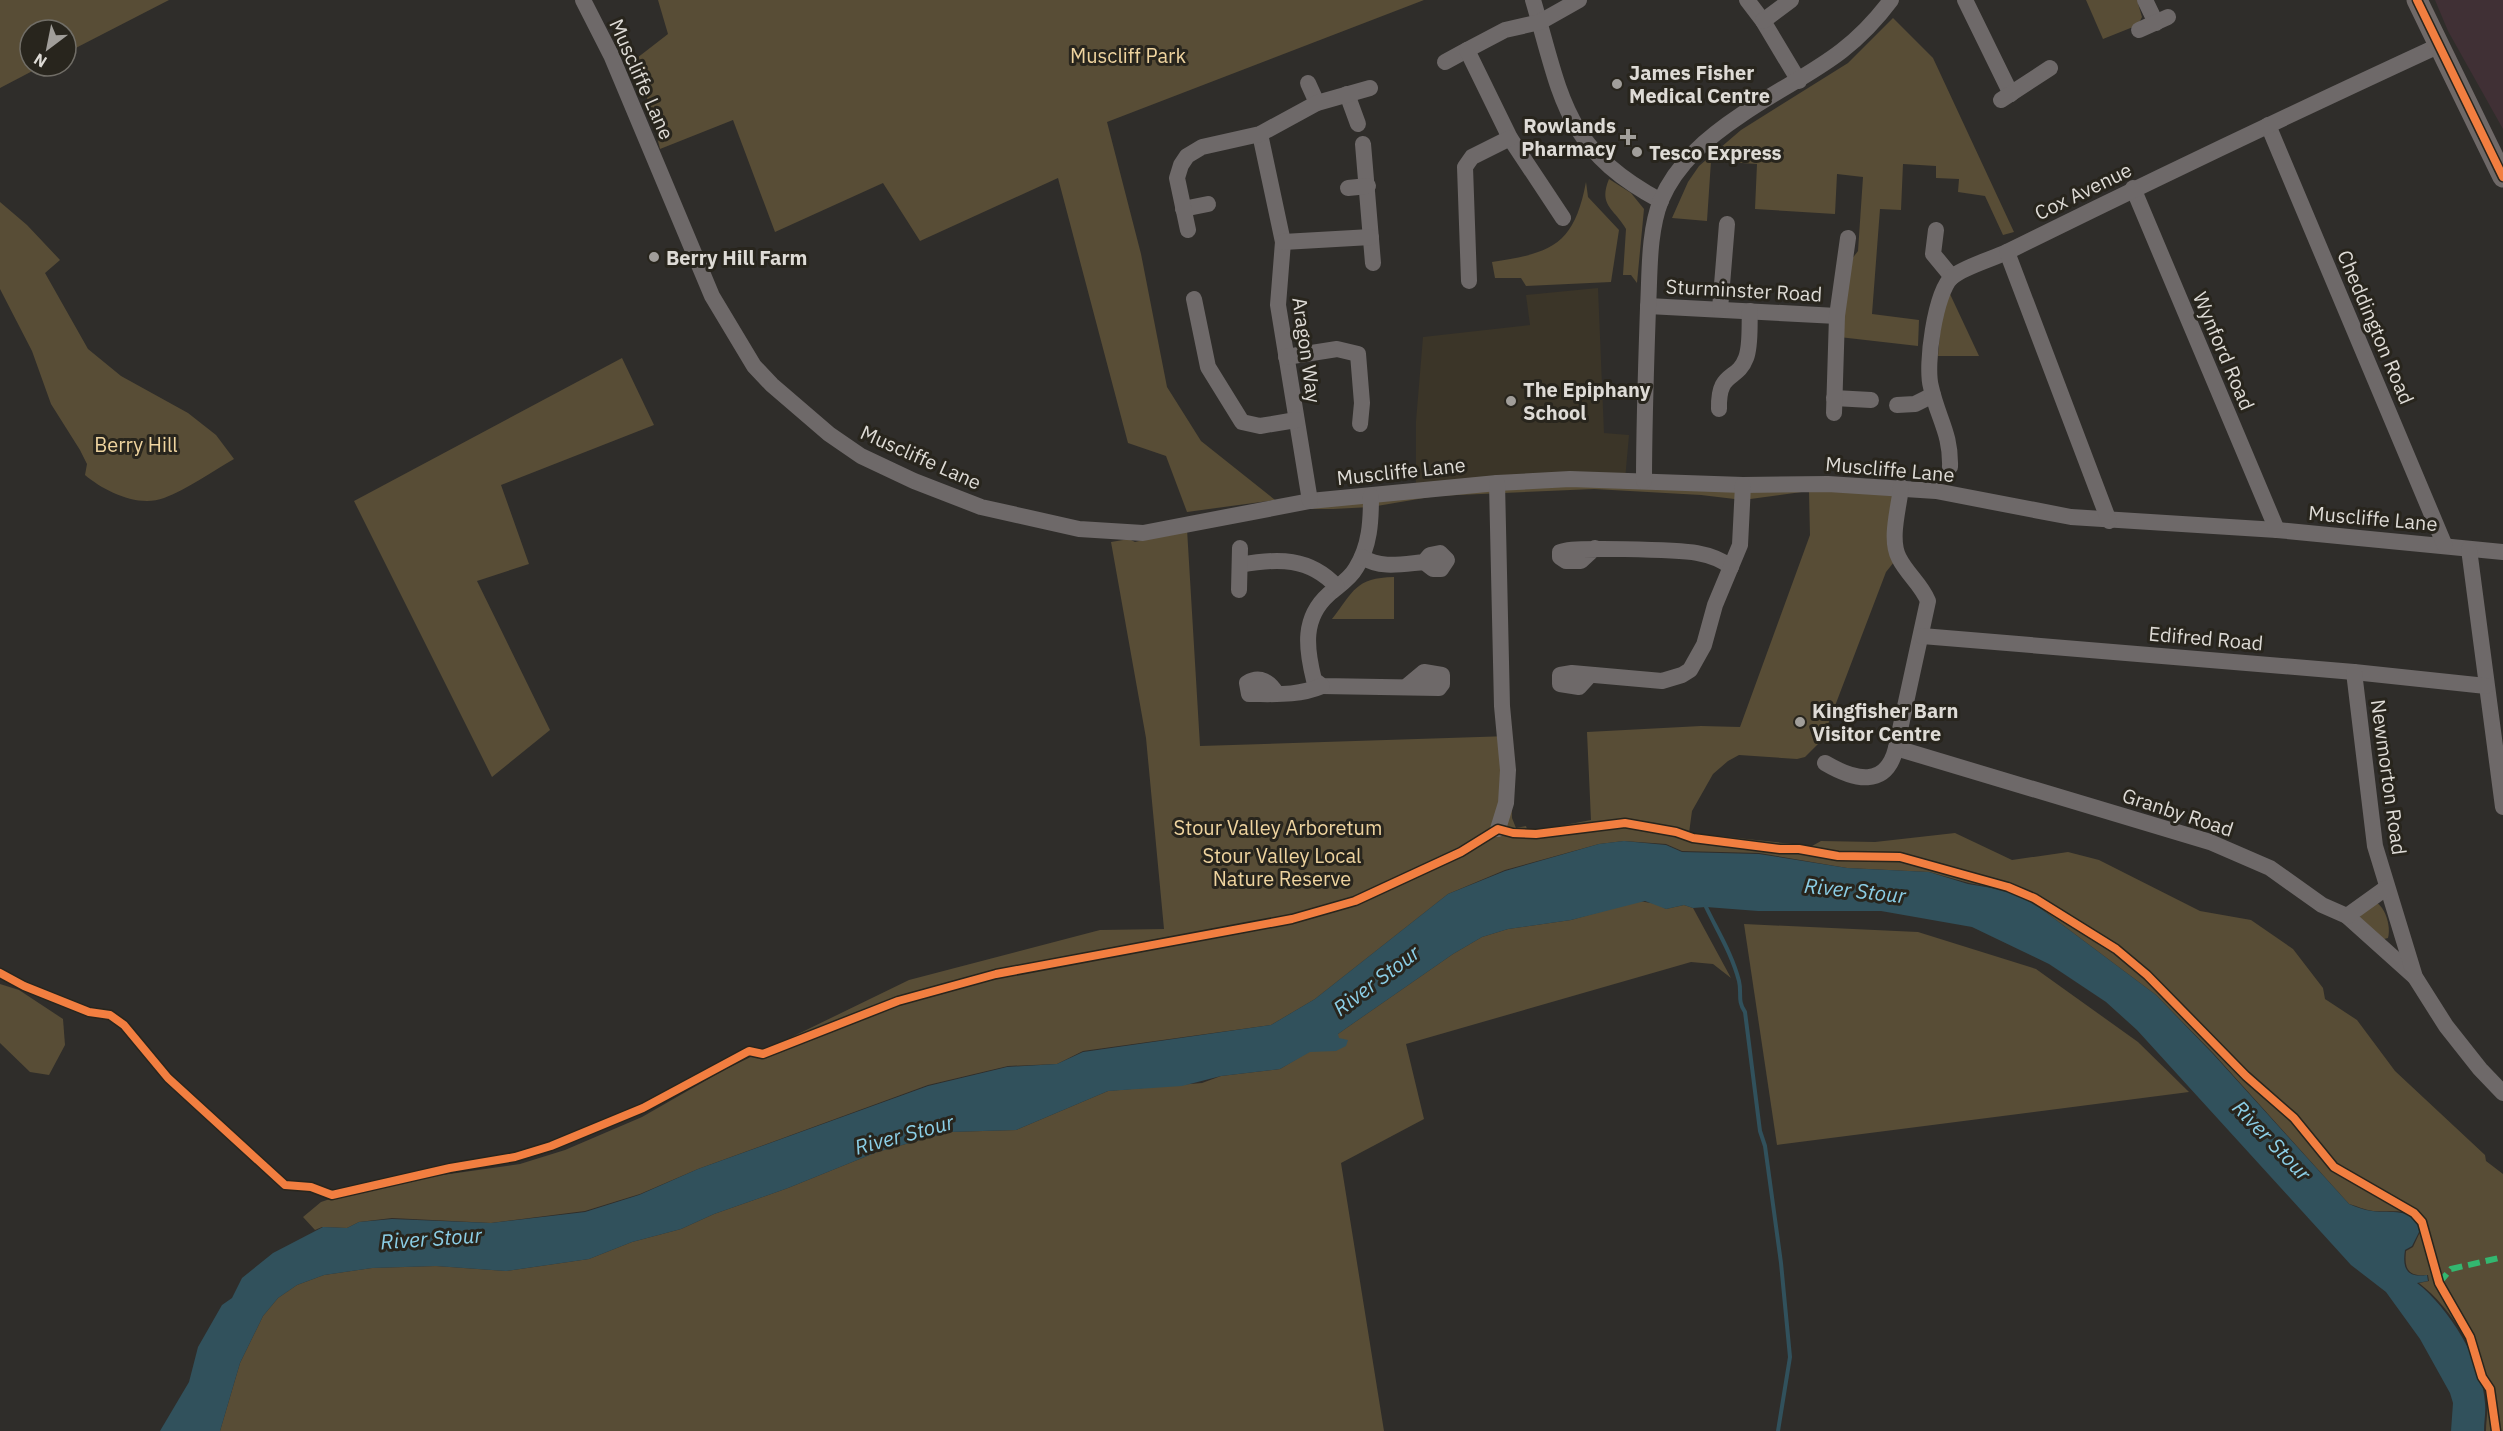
<svg xmlns="http://www.w3.org/2000/svg" width="2503" height="1431" font-family="'IBM Plex Sans',sans-serif">
	<style>
		.commercial { fill: #403035 }
		.built { fill: #3b3528 }
		.green { fill: #584d36 }
		.water { fill: #31515c }
		.lines { fill: none; stroke-linecap: round; stroke-linejoin: round }
		.stream { stroke: #31515c; stroke-width: 4 }
		.minor { stroke: #6e6969; stroke-width: 16 }
		.major { stroke: #6f6968; stroke-width: 21 }
		.quiet { stroke: #33b770; stroke-width: 6; stroke-dasharray: 12 6; stroke-linecap: butt }
		.cycleway-casing { stroke: #28251d; stroke-width: 11 }
		.cycleway { stroke: #f27e40; stroke-width: 8 }
		.poi-dot { fill: #a19e9a; stroke: #28251d; stroke-width: 2 }
		.labels { text-anchor: middle; dominant-baseline: central; stroke-width: 6; stroke-linejoin: round; paint-order: stroke }
		.park-label { font-size: 20px; fill: #efd49f; stroke: #28251d }
		.poi-label { font-size: 20px; font-weight: bold; fill: #dedbd6; stroke: #28251d; text-anchor: start }
		.street-label { font-size: 20px; fill: #dedbd6; stroke: #28251d }
		.water-label { font-size: 21px; font-style: italic; fill: #8bcee6; stroke: #28251d }
	</style>
	<rect width="100%" height="100%" fill="#2f2d2a"/>
	<!-- commercial -->
	<polygon class="commercial" points="2435,0 2503,0 2503,129 2448,31"/>
	<!-- built -->
	<polygon class="built" points="1598,288 1604,433 1629,435 1625,480 1416,490 1416,421 1423,337 1530,325 1526,295"/>
	<!-- green -->
	<g class="green">
		<polygon points="0,0 169,0 66,53 66,30 30,30 30,66 42,66 0,88"/>
		<polygon points="658,0 1424,0 1107,122 1141,254 1167,387 1201,441 1275,500 1187,512 1166,456 1128,443 1058,178 920,241 883,183 775,232 733,120 660,149 637,58 668,34"/>
		<polygon points="2086,0 2137,0 2142,17 2138,25 2103,39"/>
		<polygon points="1893,18 1933,58 2014,232 2003,235 1985,196 1958,192 1959,179 1936,178 1936,166 1903,164 1901,210 1880,209 1872,314 1919,320 1918,346 1839,337 1845,268 1858,251 1863,177 1837,174 1835,214 1755,209 1757,164 1711,161 1707,221 1672,218 1688,182 1699,166 1741,130 1848,63"/>
		<path d="M1609,179L1631,193L1644,209L1637,283L1631,275H1623L1626,229C1614,208 1598,206 1609,179Z"/>
		<path d="M1586,182L1588,197L1619,230L1611,282L1526,286L1521,278H1495L1492,262C1552,253 1574,245 1586,182Z"/>
		<path d="M0,202L27,225L60,260L45,273L88,349L121,376L188,413L216,435L234,459C213,471 186,490 164,498C138,508 104,491 85,475L87,464L80,450L51,404L32,351L0,289Z"/>
		<polygon points="1949,292 1979,356 1938,356 1942,309"/>
		<polygon points="622,358 654,425 501,485 529,564 477,581 550,730 492,777 354,501"/>
		<path d="M1497,483L1901,487L1898,557L1886,572L1822,740L1805,757L1797,759L1739,755L1728,761L1713,774L1692,811L1689,833L1812,846L1821,841L1875,842L1955,833L2012,860L2068,852L2099,860L2200,911L2251,920L2293,949L2323,988L2325,999L2357,1020L2395,1071L2485,1155L2486,1161L2503,1174V1431H2486C2486,1422 2488,1412 2487,1403C2483,1360 2453,1309 2419,1283L2429,1281L2428,1275C2408,1277 2404,1269 2406,1251L2413,1247L2421,1230C2414,1205 2394,1213 2373,1211C2365,1210 2357,1206 2349,1204L2214,1054L2156,995L2040,908L2010,891L1969,883L1929,872L1847,868L1759,853L1682,851L1666,844L1624,841L1599,844L1505,870L1448,894L1315,999L1271,1025L1083,1051L1057,1064L1008,1066L928,1085L698,1169L640,1194L585,1211L491,1223L392,1218L359,1222L347,1228L322,1227L315,1230L303,1217L321,1202L371,1185L520,1164L565,1150L642,1117L724,1070L909,980L1100,930L1164,929L1146,738L1111,542L1129,539L1135,542L1187,529L1200,746L1510,736L1512,818L1516,828L1526,826L1528,832L1591,820L1587,732L1701,726L1740,727L1810,535L1809,491L1743,500L1701,495L1594,489L1436,496L1371,507L1333,509H1264Z"/>
		<path d="M1394,577V619H1332C1354,591 1355,578 1394,577Z"/>
		<polygon points="1639,901 1657,904 1666,909 1684,905 1693,908 1731,978 1713,964 1691,962 1406,1044 1424,1119 1341,1163 1384,1431 220,1431 240,1363 263,1316 278,1298 297,1285 324,1275 372,1268 436,1266 506,1271 589,1259 632,1242 681,1229 714,1214 788,1188 877,1152 949,1132 1016,1130 1108,1091 1202,1083 1221,1076 1280,1069 1310,1051 1336,1051 1338,1034 1345,1029 1453,954 1482,937 1508,929 1571,920"/>
		<path d="M2377,903C2386,909 2391,927 2388,938L2384,939L2359,920L2361,912Z"/>
		<polygon points="1744,924 1918,932 2036,969 2138,1042 2189,1092 1777,1145"/>
		<polygon points="0,984 19,990 63,1019 65,1045 49,1075 30,1072 0,1043"/>
	</g>
	<!-- water -->
	<path class="water" d="M1624,841L1666,845L1682,852L1759,854L1847,868L1929,872L1968,884L2010,891L2040,908L2156,995L2214,1055L2349,1204C2356,1207 2364,1210 2372,1211C2392,1214 2411,1206 2420,1230L2412,1246L2405,1250C2402,1269 2407,1278 2427,1275L2428,1281L2417,1283C2448,1307 2483,1362 2485,1403C2486,1412 2484,1422 2484,1431H2451L2453,1403L2450,1393L2420,1339L2386,1292L2351,1265L2137,1030L2106,1002L2049,964L1972,927L1881,911H1758L1706,907L1693,908L1684,905L1666,909L1645,901L1571,920L1508,929L1482,937L1453,954L1345,1029L1338,1034L1339,1038L1348,1040L1346,1046L1336,1051L1310,1052L1280,1069L1221,1076L1182,1086L1108,1091L1016,1130L949,1132L877,1152L788,1188L714,1214L681,1229L632,1242L589,1259L506,1271L436,1266L372,1268L324,1275L297,1285L278,1298L263,1316L240,1363L220,1431H160L189,1382L198,1347L222,1305L232,1298L242,1278L273,1253L323,1227L347,1228L359,1222L392,1219L491,1223L585,1212L639,1195L698,1169L928,1086L1007,1067L1057,1064L1083,1052L1271,1025L1315,999L1448,894L1505,871L1599,844Z"/>
	<g class="lines">
		<!-- stream -->
		<path class="stream" d="M1706,907C1718,932 1732,954 1739,981C1742,993 1737,1001 1745,1012L1760,1131L1765,1146L1781,1263L1790,1357L1778,1431"/>
		<!-- minor -->
		<g class="minor">
			<polyline points="583,0 611,55 712,296 754,366 772,385 829,434 861,456 914,481 981,507 1079,529 1143,533 1310,501 1497,483 1570,479 1743,485 1828,484 1936,491 2071,517 2277,530 2503,552"/>
			<path d="M1533,0C1562,98 1563,148 1661,201"/>
			<polyline points="1747,0 1763,21 1799,81"/>
			<polyline points="1965,0 2011,94"/>
			<polyline points="2145,0 2156,23"/>
			<polyline points="1763,21 1791,0"/>
			<polyline points="2139,30 2168,17"/>
			<polyline points="1445,62 1467,50"/>
			<polyline points="1308,83 1317,103"/>
			<polyline points="1347,94 1358,124"/>
			<polyline points="2001,100 2050,68"/>
			<polyline points="2268,125 2445,546"/>
			<polyline points="1260,134 1283,242 1278,305 1310,501"/>
			<polyline points="1363,144 1373,263"/>
			<polyline points="1348,188 1368,186"/>
			<polyline points="2133,188 2277,530"/>
			<polyline points="1183,209 1208,204"/>
			<polyline points="1563,218 1510,138 1467,50 1505,30 1540,22 1579,0"/>
			<polyline points="1188,230 1177,178 1181,165 1187,156 1202,147 1260,134 1317,103 1370,88"/>
			<polyline points="1936,230 1933,254 1952,277"/>
			<polyline points="1283,242 1371,237"/>
			<polyline points="1469,281 1465,167 1472,157 1510,138"/>
			<polyline points="1194,299 1208,367 1242,422 1260,426 1296,420"/>
			<polyline points="1648,306 1837,316"/>
			<polyline points="1720,309 1727,224"/>
			<polyline points="1286,357 1337,349 1358,354 1362,403 1360,424"/>
			<polyline points="1834,398 1871,400"/>
			<polyline points="1897,405 1915,404 1933,395"/>
			<path d="M1719,409C1718,370 1737,382 1746,358C1751,345 1749,325 1750,311"/>
			<polyline points="1834,413 1837,316 1848,238"/>
			<path d="M1950,467C1951,433 1938,419 1931,387C1925,366 1935,292 1952,277C1964,267 1992,259 2007,252"/>
			<path d="M1644,481C1644,423 1646,366 1648,308C1650,274 1648,233 1661,200C1677,163 1708,137 1741,115C1801,74 1845,62 1891,0"/>
			<polyline points="1497,483 1502,706 1508,770 1506,803 1498,829"/>
			<path d="M1901,487C1899,508 1889,539 1899,558C1907,574 1921,584 1928,601L1896,748L2210,842L2270,868L2322,905L2347,916L2415,977"/>
			<path d="M1371,496C1371,521 1370,546 1356,568C1350,579 1338,586 1329,594C1302,618 1306,648 1314,680L1322,686L1439,688L1442,684V675L1424,672L1406,687"/>
			<path d="M2109,521L2007,252C2150,181 2293,113 2438,46"/>
			<path d="M1595,548L1581,561H1566L1560,557V552C1566,546 1681,550 1697,553C1708,555 1722,560 1731,567"/>
			<polyline points="2469,549 2503,807"/>
			<path d="M1362,557C1381,569 1402,564 1424,562L1433,569H1441L1447,560L1440,553L1430,555L1424,562"/>
			<path d="M1240,565C1277,558 1310,557 1337,587"/>
			<polyline points="1239,590 1240,548"/>
			<polyline points="1922,636 2354,672 2486,686"/>
			<polyline points="2354,672 2375,846 2415,977 2446,1026 2480,1069 2503,1093"/>
			<polyline points="1590,675 1579,687 1560,684 1560,675 1572,673 1662,681 1682,675 1690,670 1704,645 1715,605 1740,545 1743,485"/>
			<path d="M1277,694C1270,682 1260,675 1247,683L1249,694C1275,694 1298,696 1322,686"/>
			<path d="M1825,763C1854,780 1886,789 1896,748"/>
			<polyline points="2347,916 2386,888"/>
		</g>
		<!-- major -->
		<polyline class="major" points="2417,0 2503,177"/>
		<!-- quiet -->
		<polyline class="quiet" points="2439,1283 2451,1269 2503,1257"/>
		<!-- cycleway casing -->
		<g class="cycleway-casing">
			<g id="cycleway">
				<polyline points="2417,0 2503,177"/>
				<polyline points="0,973 24,986 89,1012 110,1015 124,1025 168,1078 285,1185 311,1187 332,1195 450,1168 515,1157 551,1146 643,1108 749,1051 763,1054 898,1001 996,974 1292,919 1355,901 1461,852 1498,829 1513,833 1536,834 1625,823 1676,832 1693,838 1780,849 1799,849 1838,856 1900,857 2008,887 2034,898 2116,949 2147,975 2246,1076 2294,1118 2334,1167 2414,1213 2422,1222 2439,1283 2470,1337 2482,1377 2490,1389 2496,1431"/>
			</g>
		</g>
		<!-- cycleway -->
		<use href="#cycleway" class="cycleway"/>
	</g>
	<!-- markers -->
	<g class="poi-dot">
		<circle cx="1617" cy="84" r="6"/>
		<path d="M1625 128h6v6h6v6h-6v6h-6v-6h-6v-6h6z"/>
		<circle cx="1637" cy="152" r="6"/>
		<circle cx="654" cy="257" r="6"/>
		<circle cx="1511" cy="401" r="6"/>
		<circle cx="1800" cy="722" r="6"/>
	</g>
	<g class="labels">
		<!-- park labels -->
		<g class="park-label">
			<text x="1128" y="55">Muscliff Park</text>
			<text x="136" y="444">Berry Hill</text>
			<text x="1278" y="827">Stour Valley Arboretum</text>
			<text x="1282" y="855">Stour Valley Local<tspan x="1282" dy="23">Nature Reserve</tspan></text>
		</g>
		<!-- poi labels -->
		<g class="poi-label">
			<text x="1629" y="72">James Fisher<tspan x="1629" dy="23">Medical Centre</tspan></text>
			<text x="1616" y="125" text-anchor="end">Rowlands<tspan x="1616" dy="23">Pharmacy</tspan></text>
			<text x="1649" y="152">Tesco Express</text>
			<text x="666" y="257">Berry Hill Farm</text>
			<text x="1523" y="389">The Epiphany<tspan x="1523" dy="23">School</tspan></text>
			<text x="1812" y="710">Kingfisher Barn<tspan x="1812" dy="23">Visitor Centre</tspan></text>
		</g>
		<!-- street labels -->
		<g class="street-label">
			<text transform="translate(642 79) rotate(66)">Muscliffe Lane</text>
			<text transform="translate(2083 191) rotate(-26)">Cox Avenue</text>
			<text transform="translate(1744 290) rotate(3)">Sturminster Road</text>
			<text transform="translate(2376 327) rotate(67)">Cheddington Road</text>
			<text transform="translate(1307 350) rotate(82)">Aragon Way</text>
			<text transform="translate(2224 351) rotate(67)">Wynford Road</text>
			<text transform="translate(921 457) rotate(24)">Muscliffe Lane</text>
			<text transform="translate(1890 469) rotate(5)">Muscliffe Lane</text>
			<text transform="translate(1401 471) rotate(-6)">Muscliffe Lane</text>
			<text transform="translate(2373 518) rotate(5)">Muscliffe Lane</text>
			<text transform="translate(2206 638) rotate(5)">Edifred Road</text>
			<text transform="translate(2389 777) rotate(82)">Newmorton Road</text>
			<text transform="translate(2178 812) rotate(18)">Granby Road</text>
		</g>
		<!-- water labels -->
		<g class="water-label">
			<text transform="translate(1855 890) rotate(6)">River Stour</text>
			<text transform="translate(1376 980) rotate(-37)">River Stour</text>
			<text transform="translate(904 1134) rotate(-15)">River Stour</text>
			<text transform="translate(2272 1140) rotate(46)">River Stour</text>
			<text transform="translate(431 1238) rotate(-4)">River Stour</text>
		</g>
	</g>
	<!-- north arrow -->
	<g transform="translate(48 48) rotate(212)"><circle r="28" fill="#28251d" stroke="#716e67" stroke-width="1.5"/>
	<path d="M0-4.5L10 22L0 15L-10 22Z" fill="#a19e9a"/>
	<text y="-9" font-size="16" font-weight="bold" text-anchor="middle" fill="#dedbd6">N</text>
	</g>
</svg>
